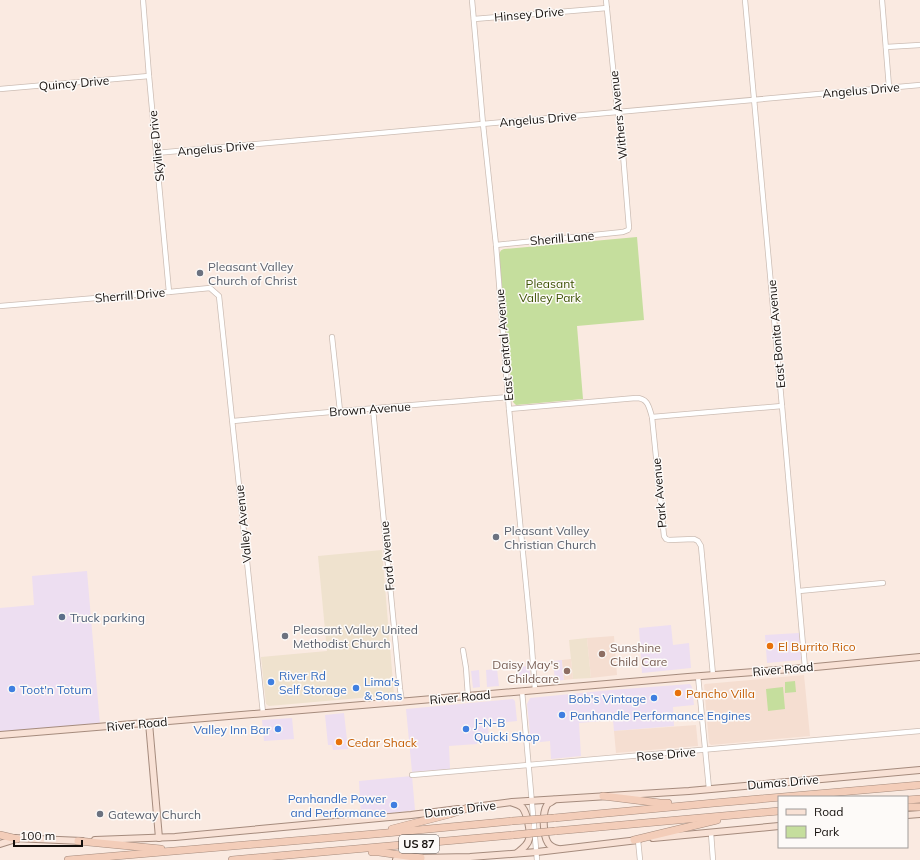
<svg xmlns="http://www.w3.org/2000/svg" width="920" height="860" font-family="Mulish,sans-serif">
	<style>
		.commercial { fill: #eddef1 }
		.industrial { fill: #efe2ce }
		.built { fill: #f5ded1 }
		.green { fill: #c5de9d }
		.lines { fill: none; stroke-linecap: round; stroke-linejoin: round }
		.minor-casing { stroke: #ccbdb4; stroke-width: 6 }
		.major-casing { stroke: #a58b7d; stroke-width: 8 }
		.highway-casing { stroke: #a58b7d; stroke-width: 8 }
		.minor { stroke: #fff; stroke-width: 4.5 }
		.major { stroke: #f8e1d5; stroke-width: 6 }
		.highway { stroke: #f3cdb9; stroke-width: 7 }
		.highway-bridge-casing { stroke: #a58b7d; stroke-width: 8; stroke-linecap: butt }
		.highway-bridge { stroke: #f3cdb9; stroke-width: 7 }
		.worship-dot { fill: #6b7280; stroke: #fdfaf8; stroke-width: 1.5 }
		.service-dot { fill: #5c6f8a; stroke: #fdfaf8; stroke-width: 1.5 }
		.food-dot { fill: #e8710a; stroke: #fdfaf8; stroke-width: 1.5 }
		.education-dot { fill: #8d6e63; stroke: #fdfaf8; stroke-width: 1.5 }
		.shop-dot { fill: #3f7fe0; stroke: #fdfaf8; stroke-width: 1.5 }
		.labels { text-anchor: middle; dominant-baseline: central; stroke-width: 3; stroke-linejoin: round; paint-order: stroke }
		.shield { fill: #fdfaf8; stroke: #5b5654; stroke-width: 1 }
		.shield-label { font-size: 11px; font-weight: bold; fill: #15100d }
		.street-label { font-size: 12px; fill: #15100d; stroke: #fdfaf8 }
		.worship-label { font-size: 12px; fill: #5b616d; stroke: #fdfaf8; text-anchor: start }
		.park-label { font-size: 12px; fill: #3b5102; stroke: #fdfaf8 }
		.service-label { font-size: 12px; fill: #4e5e75; stroke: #fdfaf8; text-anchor: start }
		.food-label { font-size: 12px; fill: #c56008; stroke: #fdfaf8; text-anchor: start }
		.education-label { font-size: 12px; fill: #785e54; stroke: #fdfaf8; text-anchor: start }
		.shop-label { font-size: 12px; fill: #366cbe; stroke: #fdfaf8; text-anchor: start }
	</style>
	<rect width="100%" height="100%" fill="#faeae1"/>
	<!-- commercial -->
	<g class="commercial">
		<polygon points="87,571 100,725 0,732 0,608 34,605 32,576"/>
		<polygon points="671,625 673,645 689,643 691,668 642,673 639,628"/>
		<polygon points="799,633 801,658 800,660 767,663 765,635"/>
		<polygon points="562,660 564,680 555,681 553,661"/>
		<polygon points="529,666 531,679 530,682 528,683 519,684 518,667"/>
		<polygon points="497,669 499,686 487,687 486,670"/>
		<polygon points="479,670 480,687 473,688 471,671"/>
		<polygon points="690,684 692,687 694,705 673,707 674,726 614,731 613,720 579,723 581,756 551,759 550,741 531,743 527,704 530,698 611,690"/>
		<polygon points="513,699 515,701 517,721 488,724 489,739 477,740 477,744 449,746 450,769 412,772 406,709"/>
		<polygon points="344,713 348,749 333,750 332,745 328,745 325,715"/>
		<polygon points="292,718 294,739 264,741 262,720"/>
		<polygon points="412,776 415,810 385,814 361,816 359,781"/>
	</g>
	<!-- industrial -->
	<g class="industrial">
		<polygon points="382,550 394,695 269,706 266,704 261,657 327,651 318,556"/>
		<polygon points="587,638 591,678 573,679 569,640"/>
	</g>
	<!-- built -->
	<g class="built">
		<polygon points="614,636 617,675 591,678 587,638"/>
		<polygon points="571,659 573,679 564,680 562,660"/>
		<polygon points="804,675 810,736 711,745 709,743 704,685 705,684"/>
		<polygon points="696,725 698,746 697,746 616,753 614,731"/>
	</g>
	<!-- green -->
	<g class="green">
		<path d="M637,237L644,320L577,326L583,399L516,405L513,402L499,256C500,252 500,250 504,249Z"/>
		<polygon points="795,681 796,692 785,693 785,682"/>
		<polygon points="783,687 785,709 768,711 766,689"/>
	</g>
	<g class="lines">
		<!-- minor casing -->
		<g class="minor-casing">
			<g id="minor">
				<polyline points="143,0 149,76 169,292"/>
				<polyline points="472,0 483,124 496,245 509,409 531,636 535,690"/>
				<polyline points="745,0 782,406 805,668"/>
				<polyline points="882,0 889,87"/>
				<polyline points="474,19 607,8"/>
				<polyline points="886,47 920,45"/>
				<polyline points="0,89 149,76"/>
				<polyline points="156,153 920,85"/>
				<polyline points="496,245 623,232 628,230 629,228 621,129 617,107 606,0"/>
				<polyline points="0,306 169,292 210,288 219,296 263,713"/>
				<polyline points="332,337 340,411"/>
				<polyline points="373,409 400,689 402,702"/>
				<path d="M509,409L636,398C648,398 649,407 652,417L664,536L666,539L669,540L694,539L698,541L701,546L713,675"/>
				<polyline points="652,417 782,406"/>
				<path d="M233,421C324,412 416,405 508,397"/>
				<polyline points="799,591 883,583"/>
				<polyline points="463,650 466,668 468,696"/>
				<polyline points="698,676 709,789"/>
				<polyline points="522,691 537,860"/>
				<polyline points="412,775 920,731"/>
				<polyline points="711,833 713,860"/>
				<polyline points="638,840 640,860"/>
			</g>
		</g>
		<!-- major casing -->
		<g class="major-casing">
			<g id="major">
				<polyline points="149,723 159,838"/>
				<polyline points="0,735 398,702 688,677 805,668 920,657"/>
				<path d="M554,800C552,802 548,803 547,805C542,813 543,835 548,843C550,846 554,848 558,849"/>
				<path d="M513,803C516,804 519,805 522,807C527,813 531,831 529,839C528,845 522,849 517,853"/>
				<polyline points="467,808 512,802 689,791 920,770"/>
				<polyline points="907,815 920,814"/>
				<polyline points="13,838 82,841"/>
				<polyline points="653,838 779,826"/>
				<polyline points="95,840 175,837 411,815 458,809"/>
				<polyline points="0,844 16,839"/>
				<polyline points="396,860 416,858 470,857 537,852 638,840"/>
			</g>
		</g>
		<!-- highway casing -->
		<g class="highway-casing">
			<g id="highway">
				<polyline points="603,796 660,803 668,803"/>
				<polyline points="907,800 920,799"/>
				<polyline points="907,807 920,807"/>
				<polyline points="554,818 714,803 920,785"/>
				<polyline points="392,829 450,814 471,807"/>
				<polyline points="555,831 779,811"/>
				<polyline points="0,835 17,839"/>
				<polyline points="634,840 717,820"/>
				<polyline points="78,841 161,849"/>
				<polyline points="372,852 379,852 421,858"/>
				<polyline points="68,860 386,833 512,821"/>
				<polyline points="232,860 513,835"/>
			</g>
		</g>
		<!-- minor -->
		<use href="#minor" class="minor"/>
		<!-- major -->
		<use href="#major" class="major"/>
		<!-- highway -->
		<use href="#highway" class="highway"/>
		<!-- highway-bridge casing -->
		<g class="highway-bridge-casing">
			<g id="highway-bridge">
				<polyline points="512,821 554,818"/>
				<polyline points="513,835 555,831"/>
			</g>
		</g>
		<!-- highway-bridge -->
		<use href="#highway-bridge" class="highway-bridge"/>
	</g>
	<!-- markers -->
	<g class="worship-dot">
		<circle cx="200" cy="273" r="4"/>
		<circle cx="496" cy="537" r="4"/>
		<circle cx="285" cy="636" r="4"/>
		<circle cx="100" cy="814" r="4"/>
	</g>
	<circle class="service-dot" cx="62" cy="617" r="4"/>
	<g class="food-dot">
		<circle cx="770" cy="646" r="4"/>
		<circle cx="678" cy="693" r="4"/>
		<circle cx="339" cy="742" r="4"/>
	</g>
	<g class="education-dot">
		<circle cx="602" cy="654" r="4"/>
		<circle cx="567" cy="671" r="4"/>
	</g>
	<g class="shop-dot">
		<circle cx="271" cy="682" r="4"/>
		<circle cx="356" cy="688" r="4"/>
		<circle cx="12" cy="689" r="4"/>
		<circle cx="654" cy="698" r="4"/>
		<circle cx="562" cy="715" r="4"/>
		<circle cx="278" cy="729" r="4"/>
		<circle cx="466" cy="729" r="4"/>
		<circle cx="394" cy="805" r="4"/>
	</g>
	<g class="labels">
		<!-- shield labels -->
		<rect class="shield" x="399" y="835" width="40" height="18" rx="3"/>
		<g class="shield-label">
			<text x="419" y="844">US 87</text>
		</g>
		<!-- street labels -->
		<g class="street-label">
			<text transform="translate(529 14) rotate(-5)">Hinsey Drive</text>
			<text transform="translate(74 83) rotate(-5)">Quincy Drive</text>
			<text transform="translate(861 90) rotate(-5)">Angelus Drive</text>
			<text transform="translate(618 115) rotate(-96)">Withers Avenue</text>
			<text transform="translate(538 119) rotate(-5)">Angelus Drive</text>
			<text transform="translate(156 146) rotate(-96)">Skyline Drive</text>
			<text transform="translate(216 148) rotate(-5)">Angelus Drive</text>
			<text transform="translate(562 238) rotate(-5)">Sherill Lane</text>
			<text transform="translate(130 295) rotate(-5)">Sherrill Drive</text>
			<text transform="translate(776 334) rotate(-95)">East Bonita Avenue</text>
			<text transform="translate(504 345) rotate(-95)">East Central Avenue</text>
			<text transform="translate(370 409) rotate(-4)">Brown Avenue</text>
			<text transform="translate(659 493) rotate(-95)">Park Avenue</text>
			<text transform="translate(243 524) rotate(-96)">Valley Avenue</text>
			<text transform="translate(387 556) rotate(-95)">Ford Avenue</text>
			<text transform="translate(783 669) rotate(-5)">River Road</text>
			<text transform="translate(460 697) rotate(-5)">River Road</text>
			<text transform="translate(137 724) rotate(-5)">River Road</text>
			<text transform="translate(666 754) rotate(-5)">Rose Drive</text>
			<text transform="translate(783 782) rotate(-5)">Dumas Drive</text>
			<text transform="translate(460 809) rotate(-7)">Dumas Drive</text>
		</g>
		<!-- worship labels -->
		<g class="worship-label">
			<text x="208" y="266">Pleasant Valley<tspan x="208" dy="14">Church of Christ</tspan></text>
			<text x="504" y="530">Pleasant Valley<tspan x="504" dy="14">Christian Church</tspan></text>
			<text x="293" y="629">Pleasant Valley United<tspan x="293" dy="14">Methodist Church</tspan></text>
			<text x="108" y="814">Gateway Church</text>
		</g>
		<!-- park labels -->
		<g class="park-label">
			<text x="550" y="283">Pleasant<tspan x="550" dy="14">Valley Park</tspan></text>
		</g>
		<!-- service labels -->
		<g class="service-label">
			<text x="70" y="617">Truck parking</text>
		</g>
		<!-- food labels -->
		<g class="food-label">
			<text x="778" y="646">El Burrito Rico</text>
			<text x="686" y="693">Pancho Villa</text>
			<text x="347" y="742">Cedar Shack</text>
		</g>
		<!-- education labels -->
		<g class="education-label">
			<text x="610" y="647">Sunshine<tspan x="610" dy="14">Child Care</tspan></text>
			<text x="559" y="664" text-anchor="end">Daisy May's<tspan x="559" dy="14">Childcare</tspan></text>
		</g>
		<!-- shop labels -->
		<g class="shop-label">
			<text x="279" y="675">River Rd<tspan x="279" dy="14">Self Storage</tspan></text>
			<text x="364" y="681">Lima's<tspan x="364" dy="14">&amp; Sons</tspan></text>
			<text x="20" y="689">Toot'n Totum</text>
			<text x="646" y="698" text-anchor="end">Bob's Vintage</text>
			<text x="570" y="715">Panhandle Performance Engines</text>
			<text x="474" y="722">J-N-B<tspan x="474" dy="14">Quicki Shop</tspan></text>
			<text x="270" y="729" text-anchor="end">Valley Inn Bar</text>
			<text x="386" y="798" text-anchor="end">Panhandle Power<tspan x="386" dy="14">and Performance</tspan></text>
		</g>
	</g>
	<!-- legend -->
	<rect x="778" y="796" width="130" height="52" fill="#fdfaf8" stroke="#a09c9a"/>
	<rect x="786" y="809" width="20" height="6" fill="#f8e1d5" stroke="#a09c9a"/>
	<text x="814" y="816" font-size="12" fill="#15100d">Road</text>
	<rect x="786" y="826" width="20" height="12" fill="#c5de9d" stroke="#a09c9a"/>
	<text x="814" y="836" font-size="12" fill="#15100d">Park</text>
	<!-- scale -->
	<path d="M14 840v6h68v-6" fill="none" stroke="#15100d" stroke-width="2"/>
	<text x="20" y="840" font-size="12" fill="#15100d" stroke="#fdfaf8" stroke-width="3" paint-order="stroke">100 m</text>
</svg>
